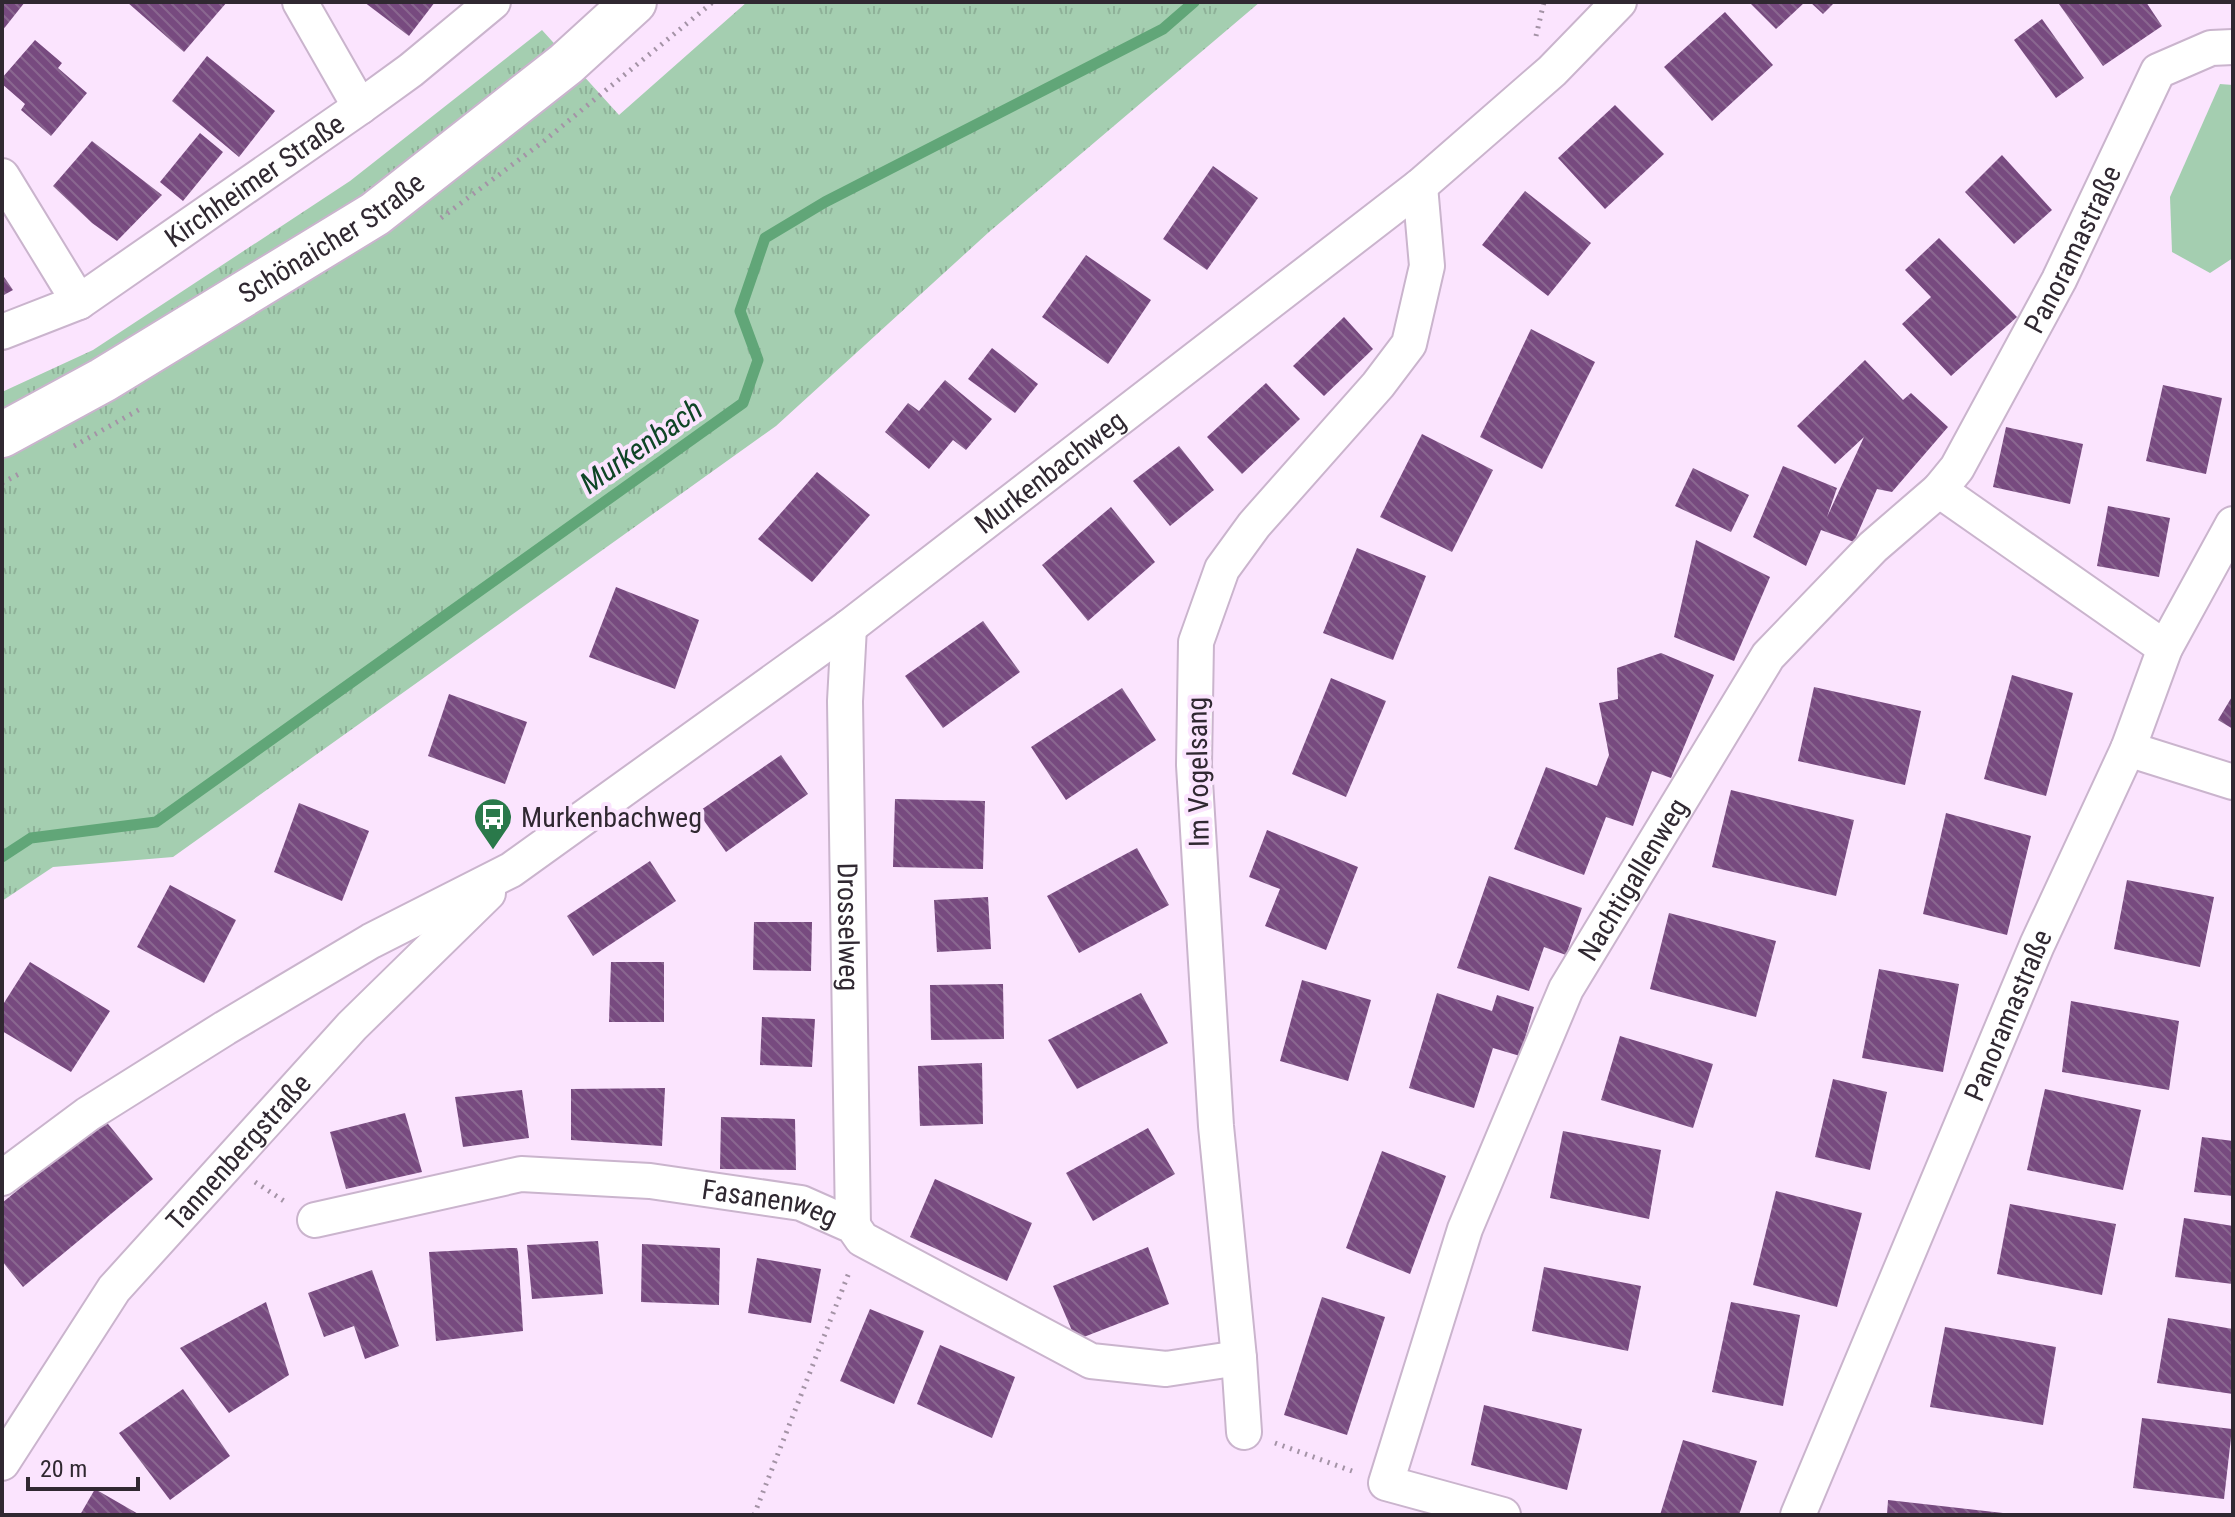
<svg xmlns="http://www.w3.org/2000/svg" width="2235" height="1517" font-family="'Roboto Condensed',sans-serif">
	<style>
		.grass { fill: url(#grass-tufts) }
		.park { fill: #a4ceb0 }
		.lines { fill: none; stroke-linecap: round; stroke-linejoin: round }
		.stream { stroke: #61a678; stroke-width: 11 }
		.building { fill: url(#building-back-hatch) }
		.street-casing { stroke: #cab4cd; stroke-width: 38 }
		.secondary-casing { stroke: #cab4cd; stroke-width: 48 }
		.path { stroke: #a493a6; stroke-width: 5; stroke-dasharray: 2 6; stroke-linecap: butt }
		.street { stroke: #fff; stroke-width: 34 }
		.secondary { stroke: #fff; stroke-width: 44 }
		.labels { text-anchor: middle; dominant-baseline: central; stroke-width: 8; stroke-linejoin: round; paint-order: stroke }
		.street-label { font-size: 28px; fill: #302831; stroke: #fbe4fe }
		.poi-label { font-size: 28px; fill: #302831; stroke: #fbe4fe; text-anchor: start }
		.water-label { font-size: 30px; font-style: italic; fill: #0f4526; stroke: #fbe4fe }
	</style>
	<defs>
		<pattern id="grass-tufts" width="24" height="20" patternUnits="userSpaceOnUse" patternTransform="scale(2)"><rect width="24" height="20" fill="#a4ceb0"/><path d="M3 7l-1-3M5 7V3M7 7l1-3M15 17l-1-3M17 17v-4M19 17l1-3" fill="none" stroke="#8eb198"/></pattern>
		<pattern id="building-back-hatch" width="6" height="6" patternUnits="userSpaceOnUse" patternTransform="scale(2)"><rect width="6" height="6" fill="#774a7f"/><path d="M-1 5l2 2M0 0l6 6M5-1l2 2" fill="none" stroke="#8a6790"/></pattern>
	</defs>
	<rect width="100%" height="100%" fill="#fbe4fe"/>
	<!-- grass -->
	<polygon class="grass" points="747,2 1260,2 989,232 776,426 173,857 53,867 2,901 2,392 93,350 350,181 542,30 619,115"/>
	<!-- park -->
	<polygon class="park" points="2220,84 2233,85 2233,258 2210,273 2172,252 2170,197"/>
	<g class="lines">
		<!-- stream -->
		<polyline class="stream" points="2,857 31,838 156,822 743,403 758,360 740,311 765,238 825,202 1163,29 1194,2"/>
	</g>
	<!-- building -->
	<g class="building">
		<polygon points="2,2 25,2 2,31"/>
		<polygon points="127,2 227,2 184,52"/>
		<polygon points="364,2 435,2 409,36"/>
		<polygon points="1749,2 1805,2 1776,29"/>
		<polygon points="1810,2 1835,2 1823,14"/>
		<polygon points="2061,2 2146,2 2162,26 2103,66 2059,4"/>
		<polygon points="1725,12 1773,65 1712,121 1664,67"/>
		<polygon points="2042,19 2084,78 2056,98 2014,40"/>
		<polygon points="35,40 62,63 58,68 87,93 51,136 21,110 25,104 2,84 2,78"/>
		<polygon points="207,56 275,111 239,157 172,101"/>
		<polygon points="1615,105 1664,154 1605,209 1558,158"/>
		<polygon points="200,133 223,152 183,201 160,182"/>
		<polygon points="92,141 162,195 117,241 92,223 53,186"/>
		<polygon points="2002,155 2052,210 2014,244 1965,192"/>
		<polygon points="1213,166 1258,198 1207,270 1163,239"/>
		<polygon points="1525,191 1591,243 1548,296 1482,245"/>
		<polygon points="1939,238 2017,317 1951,376 1902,324 1931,297 1905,270"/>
		<polygon points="1086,255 1151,300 1108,364 1042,317"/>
		<polygon points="2,274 13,290 2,296"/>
		<polygon points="1344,317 1373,349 1324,396 1293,366"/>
		<polygon points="1531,329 1595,362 1542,469 1480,437"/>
		<polygon points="992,348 1038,384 1015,413 968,379"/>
		<polygon points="1865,360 1903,400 1911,393 1948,427 1892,492 1877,489 1854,542 1821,530 1806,566 1753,537 1783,466 1837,488 1827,517 1864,437 1835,464 1797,426"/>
		<polygon points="945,380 992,419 966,450 953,440 929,469 885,432 908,403 919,411"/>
		<polygon points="1266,383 1300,419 1242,474 1207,437"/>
		<polygon points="2163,385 2222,398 2206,474 2146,461"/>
		<polygon points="2006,427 2083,444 2070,504 1993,487"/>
		<polygon points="1422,434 1493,470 1452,552 1380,517"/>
		<polygon points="1179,446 1214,490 1170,526 1133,481"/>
		<polygon points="1693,468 1749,495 1731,532 1675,506"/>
		<polygon points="817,472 870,515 812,582 758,539"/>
		<polygon points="2108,506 2170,518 2159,577 2097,566"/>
		<polygon points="1111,507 1155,562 1088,621 1042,565"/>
		<polygon points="1696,540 1770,577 1734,661 1674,637"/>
		<polygon points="1357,548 1426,576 1393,660 1323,633"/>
		<polygon points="616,587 699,620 675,689 589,657"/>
		<polygon points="983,621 1020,672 943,728 905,676"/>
		<polygon points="1661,653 1714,675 1671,778 1652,771 1633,826 1606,817 1584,875 1514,849 1546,767 1597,786 1609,755 1599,703 1618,699 1617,668"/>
		<polygon points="2012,675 2073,693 2046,796 1984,779"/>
		<polygon points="1331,678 1386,701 1346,797 1292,774"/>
		<polygon points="1814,687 1921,711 1905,785 1798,761"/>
		<polygon points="1122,688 1156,740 1066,800 1031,747"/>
		<polygon points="449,694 527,722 505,784 428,756"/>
		<polygon points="2233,695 2233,729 2218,720"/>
		<polygon points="781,755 808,794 726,852 698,812"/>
		<polygon points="1731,790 1854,820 1836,896 1712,867"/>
		<polygon points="895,799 985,801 983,869 893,867"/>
		<polygon points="299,803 369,831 342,901 274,872"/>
		<polygon points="1946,813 2031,836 2007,935 1923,914"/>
		<polygon points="1267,830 1358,867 1326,950 1265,926 1280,889 1249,877"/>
		<polygon points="1137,848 1169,905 1079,953 1047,896"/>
		<polygon points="650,861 676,901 593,956 567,916"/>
		<polygon points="1489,876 1582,908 1566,955 1544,947 1529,991 1457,968"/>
		<polygon points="2127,880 2214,897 2200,967 2114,949"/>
		<polygon points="170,885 236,920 204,983 137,947"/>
		<polygon points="988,897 991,949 937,952 934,900"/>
		<polygon points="1669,913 1776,941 1756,1017 1650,989"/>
		<polygon points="754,922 812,922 811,971 753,970"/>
		<polygon points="30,962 110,1011 71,1072 2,1031 2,1006"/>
		<polygon points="611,962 664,962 664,1022 609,1022"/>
		<polygon points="1879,969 1959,984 1943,1072 1862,1058"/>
		<polygon points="1302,980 1371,1000 1348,1081 1280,1061"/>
		<polygon points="1003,984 1004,1039 931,1040 930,985"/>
		<polygon points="1141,993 1168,1043 1077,1089 1048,1040"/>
		<polygon points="1437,993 1492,1011 1497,995 1534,1007 1520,1056 1493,1048 1474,1108 1409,1088"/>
		<polygon points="2071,1001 2179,1021 2169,1090 2062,1072"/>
		<polygon points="762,1017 815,1019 812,1067 760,1065"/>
		<polygon points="1620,1036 1713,1064 1693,1128 1601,1100"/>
		<polygon points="982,1063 983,1124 920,1126 918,1066"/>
		<polygon points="1833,1079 1887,1092 1870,1170 1815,1157"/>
		<polygon points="665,1088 662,1146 571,1140 571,1089"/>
		<polygon points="2045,1089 2141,1110 2123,1190 2027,1170"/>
		<polygon points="522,1090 529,1138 463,1147 455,1097"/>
		<polygon points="405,1113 422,1172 346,1189 330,1132"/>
		<polygon points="721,1117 795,1119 796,1170 720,1169"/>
		<polygon points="104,1119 153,1179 23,1287 2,1261 2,1203"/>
		<polygon points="1148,1128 1175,1174 1093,1221 1066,1173"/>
		<polygon points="1563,1131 1661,1150 1649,1219 1550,1198"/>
		<polygon points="2202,1137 2233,1141 2233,1196 2194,1192"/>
		<polygon points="1382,1151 1446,1176 1410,1274 1346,1248"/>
		<polygon points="935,1179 1032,1223 1007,1281 910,1237"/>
		<polygon points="1776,1191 1862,1213 1837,1307 1753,1285"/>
		<polygon points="2010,1204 2116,1224 2102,1295 1997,1274"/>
		<polygon points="2184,1218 2233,1226 2233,1284 2175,1277"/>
		<polygon points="598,1241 603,1294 532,1299 527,1245"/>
		<polygon points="642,1244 720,1248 719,1305 641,1302"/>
		<polygon points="1148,1247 1169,1304 1076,1340 1053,1286"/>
		<polygon points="510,1248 517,1248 518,1252 523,1331 436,1341 429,1252"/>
		<polygon points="757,1258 821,1269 811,1323 748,1313"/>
		<polygon points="1544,1267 1641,1286 1628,1351 1532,1331"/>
		<polygon points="372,1270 399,1346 365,1359 354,1326 324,1337 308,1293"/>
		<polygon points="1322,1297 1385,1317 1347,1435 1284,1415"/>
		<polygon points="266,1302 289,1375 229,1413 180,1348"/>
		<polygon points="1731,1302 1800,1315 1783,1406 1712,1392"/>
		<polygon points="870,1309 924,1331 894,1404 840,1381"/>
		<polygon points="2168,1318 2233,1329 2233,1394 2157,1383"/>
		<polygon points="1945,1327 2056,1347 2043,1425 1930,1407"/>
		<polygon points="940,1345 1015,1377 992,1438 917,1404"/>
		<polygon points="183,1389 230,1456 170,1500 119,1433"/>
		<polygon points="1484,1405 1582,1429 1567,1490 1471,1465"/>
		<polygon points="2142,1418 2232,1429 2224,1499 2133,1488"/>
		<polygon points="1683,1440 1757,1461 1739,1515 1660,1515"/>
		<polygon points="95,1489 140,1515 80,1515"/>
		<polygon points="1888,1500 2003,1513 2003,1515 1887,1515"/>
	</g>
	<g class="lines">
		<!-- street casing -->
		<g class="street-casing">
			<g id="street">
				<polyline points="300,2 360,107"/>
				<polyline points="2,176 79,302"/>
				<path id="s1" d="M2,332L79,302L360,107L411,70L493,2"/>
				<path id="s2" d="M1939,490L1957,468L2059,280L2158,71L2211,48L2233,47"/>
				<path id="s3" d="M849,627L845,701L853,1226"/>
				<polyline points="2128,749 2233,782"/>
				<path id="s4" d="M2,1178L88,1114L225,1028L371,941L511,870L849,627L1420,186L1552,71L1619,2"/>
				<path id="s5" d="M315,1220L521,1174L650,1181L801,1203L853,1226L862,1239L1091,1361L1166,1369L1239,1358"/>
				<polyline points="1244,1432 1239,1358 1216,1126 1194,765 1196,642 1222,569 1254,525 1378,385 1409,344 1427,266 1420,186"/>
				<path id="s6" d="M2,1463L114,1289L352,1026L488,893"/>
				<path id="s7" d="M1503,1515L1386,1483L1465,1229L1566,989L1768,656L1873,547L1939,490L2165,648"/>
				<path id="s8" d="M1798,1515L2037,945L2128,749L2165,648L2233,524"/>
			</g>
		</g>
		<!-- secondary casing -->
		<g class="secondary-casing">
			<g id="secondary">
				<path id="s9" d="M2,435L103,380L375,214L566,64L634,2"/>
			</g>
		</g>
		<!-- path -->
		<g class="path">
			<polyline points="1536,36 1544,2"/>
			<polyline points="441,218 544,141 713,2"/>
			<polyline points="74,446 142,408"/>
			<polyline points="2,483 19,474"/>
			<polyline points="255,1182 287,1203"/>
			<polyline points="1275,1443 1352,1471"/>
			<polyline points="754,1515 850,1270"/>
		</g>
		<!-- street -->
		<use href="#street" class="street"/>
		<!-- secondary -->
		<use href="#secondary" class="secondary"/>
	</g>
	<!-- icons -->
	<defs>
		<g id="bus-pin" transform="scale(2)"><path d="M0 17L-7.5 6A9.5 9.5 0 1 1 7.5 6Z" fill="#2a794a" stroke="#fbe4fe"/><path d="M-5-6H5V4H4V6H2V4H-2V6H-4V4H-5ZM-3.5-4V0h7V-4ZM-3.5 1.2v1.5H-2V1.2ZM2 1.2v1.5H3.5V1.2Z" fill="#fff"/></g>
	</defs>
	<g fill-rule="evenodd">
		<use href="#bus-pin" x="493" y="817"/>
	</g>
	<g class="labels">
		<!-- street labels -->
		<g class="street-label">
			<text stroke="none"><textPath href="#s1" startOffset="296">Kirchheimer Straße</textPath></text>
			<text stroke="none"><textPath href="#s9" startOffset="384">Schönaicher Straße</textPath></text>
			<text stroke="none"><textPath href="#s2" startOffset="276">Panoramastraße</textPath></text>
			<text stroke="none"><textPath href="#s4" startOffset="1266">Murkenbachweg</textPath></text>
			<text transform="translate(1198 772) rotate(-91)">Im Vogelsang</text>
			<text stroke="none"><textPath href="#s7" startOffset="776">Nachtigallenweg</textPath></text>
			<text stroke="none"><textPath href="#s3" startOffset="300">Drosselweg</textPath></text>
			<text stroke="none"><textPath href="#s8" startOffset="542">Panoramastraße</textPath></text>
			<text stroke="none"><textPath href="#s6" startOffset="392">Tannenbergstraße</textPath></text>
			<text stroke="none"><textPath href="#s5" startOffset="462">Fasanenweg</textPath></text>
		</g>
		<!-- poi labels -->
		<g class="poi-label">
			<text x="521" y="817">Murkenbachweg</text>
		</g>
		<!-- water labels -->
		<g class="water-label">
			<text transform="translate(641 446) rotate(-35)">Murkenbach</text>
		</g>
	</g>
	<!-- border -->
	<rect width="2235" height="1517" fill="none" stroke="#302831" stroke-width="8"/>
	<!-- scale -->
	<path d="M28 1477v12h110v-12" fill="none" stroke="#302831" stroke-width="4"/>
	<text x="40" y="1477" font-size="24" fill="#302831" stroke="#fbe4fe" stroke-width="6" paint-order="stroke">20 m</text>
</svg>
